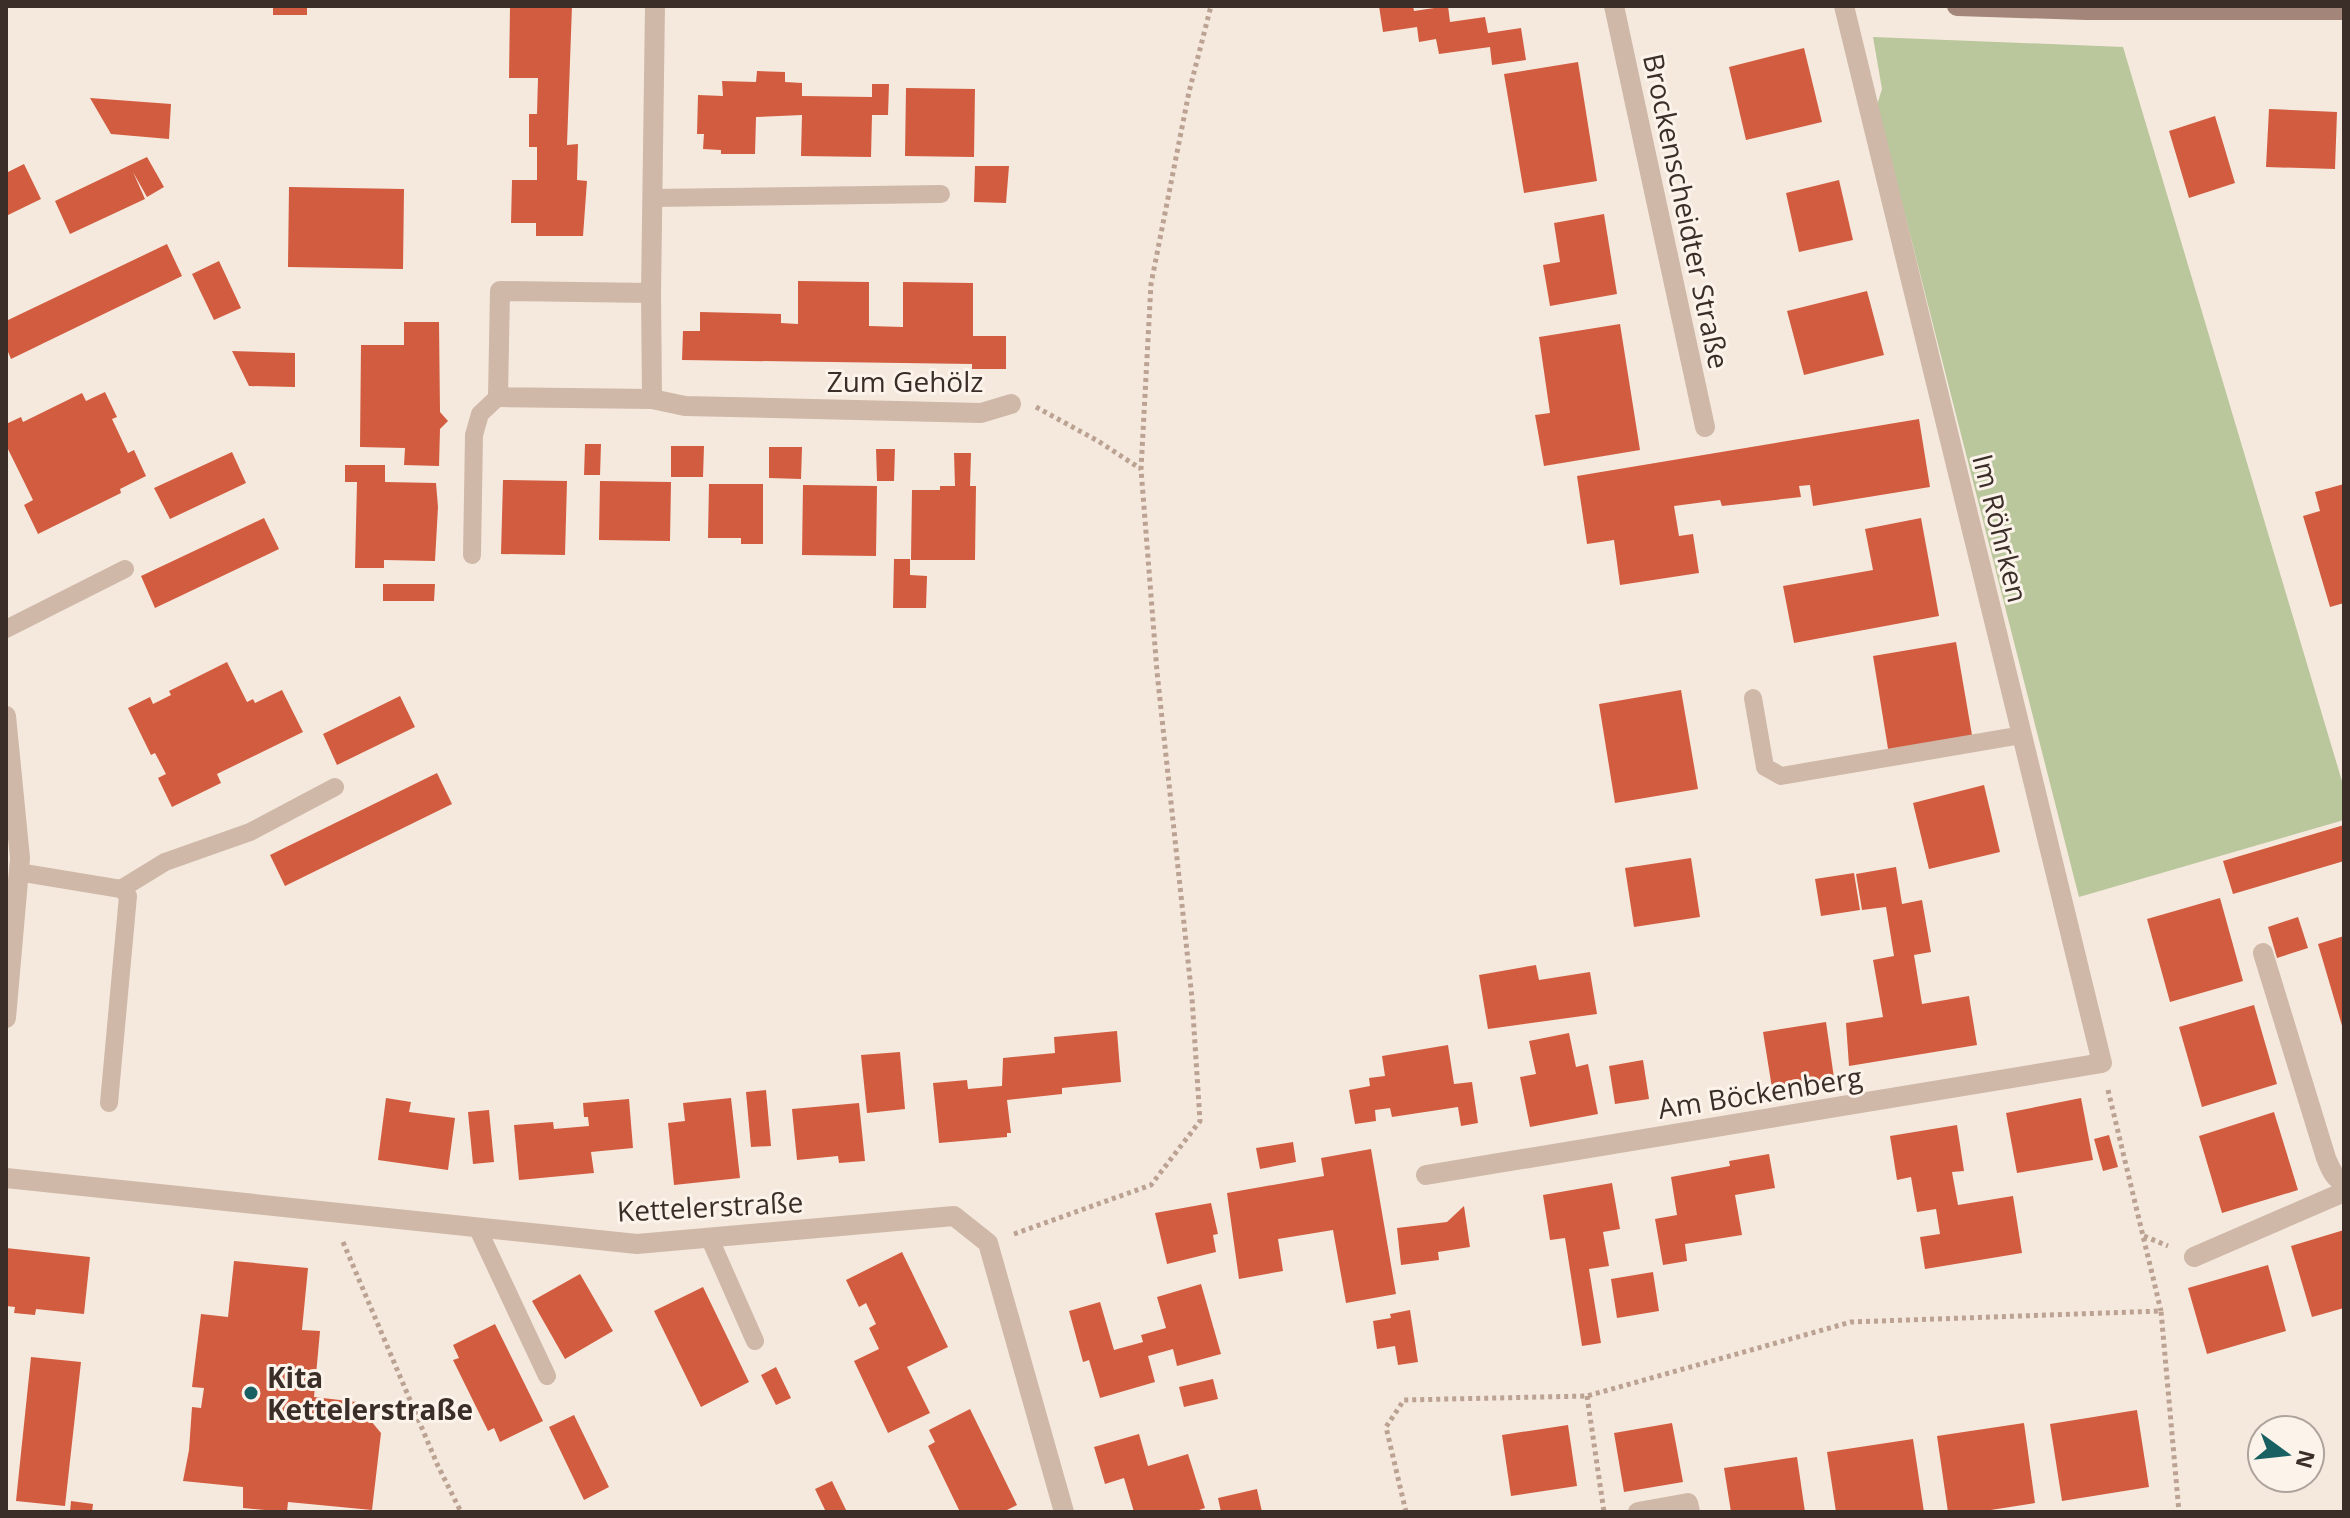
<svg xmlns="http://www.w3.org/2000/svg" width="2350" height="1518" font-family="'Open Sans',sans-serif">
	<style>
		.green { fill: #bac69b }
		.building { fill: #d25c3f }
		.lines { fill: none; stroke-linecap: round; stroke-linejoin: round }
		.path { stroke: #bba292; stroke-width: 5; stroke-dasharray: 4 4; stroke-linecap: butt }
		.lane { stroke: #cfb8a8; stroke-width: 18 }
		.street { stroke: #cfb8a8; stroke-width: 20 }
		.secondary { stroke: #a38679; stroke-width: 20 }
		.poi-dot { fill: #196062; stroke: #fcf3eb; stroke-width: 3 }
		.labels { text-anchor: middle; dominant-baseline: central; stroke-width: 6; stroke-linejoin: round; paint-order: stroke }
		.street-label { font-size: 28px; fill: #3b2e29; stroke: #fcf3eb }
		.poi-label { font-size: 28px; font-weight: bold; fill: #3b2e29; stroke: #fcf3eb; text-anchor: start }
	</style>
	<rect width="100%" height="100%" fill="#f5e9de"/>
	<!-- green -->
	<polygon class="green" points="1873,37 2123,47 2344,788 2344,820 2079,897 1877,105 1882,89"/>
	<!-- building -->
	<g class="building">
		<rect x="273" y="6" width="34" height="9"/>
		<polygon points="510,6 572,6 567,145 578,144 577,180 587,181 583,236 536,236 536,223 511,223 512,180 537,180 537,147 529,147 529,114 537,114 538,78 509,78"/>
		<polygon points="1379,6 1413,6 1414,11 1448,6 1450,22 1485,17 1488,33 1521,28 1526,60 1492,65 1490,47 1439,54 1436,39 1419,42 1417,27 1383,32"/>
		<polygon points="1804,48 1822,122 1746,140 1729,67"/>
		<polygon points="1578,62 1597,181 1524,193 1504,74"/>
		<polygon points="757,71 785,72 785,82 802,83 802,96 872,97 872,84 889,84 888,115 872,115 871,157 801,156 802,115 756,117 755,154 721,154 721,150 703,149 704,134 697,134 698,95 723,96 722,81 756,82"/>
		<polygon points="906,88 975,89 974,157 905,156"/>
		<polygon points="90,98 171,104 169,139 111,134"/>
		<polygon points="2269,109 2337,112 2335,169 2266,167"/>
		<polygon points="2215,116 2235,183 2189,198 2169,131"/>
		<polygon points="147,157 164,187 147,197 133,172 145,199 70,234 55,201"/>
		<polygon points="24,164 41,199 6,216 6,173"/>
		<polygon points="975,166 1009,166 1006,203 974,202"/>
		<polygon points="1839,180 1853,240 1799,252 1786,193"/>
		<polygon points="289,187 404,189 403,269 288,267"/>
		<polygon points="1604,214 1617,294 1550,306 1543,265 1560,262 1554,223"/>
		<polygon points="167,244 182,276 11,359 6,347 6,321"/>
		<polygon points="219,261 241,308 214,320 192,274"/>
		<polygon points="798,281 869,282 869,326 903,327 903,282 973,283 973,336 1006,336 1006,369 972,369 972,364 682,360 683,331 700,331 700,312 781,314 781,323 798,324"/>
		<polygon points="1867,291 1884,355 1804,375 1787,311"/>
		<polygon points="404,322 439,322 440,412 448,421 440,429 439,466 404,465 405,448 360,447 361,345 404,345"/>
		<polygon points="1620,324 1640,450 1544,466 1535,415 1550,413 1539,337"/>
		<polygon points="232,351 295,353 295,387 249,386"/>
		<polygon points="105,392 117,417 112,419 128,453 134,450 146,476 120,489 121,493 38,534 24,505 33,500 6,445 6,424 21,417 23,422 82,393 86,401"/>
		<polygon points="1919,419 1930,487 1813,506 1810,485 1799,486 1801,497 1722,506 1720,500 1674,506 1679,536 1693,534 1699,573 1620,585 1614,540 1587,544 1577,476"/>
		<polygon points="585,444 601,444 600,475 584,475"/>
		<polygon points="671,446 704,446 703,477 671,477"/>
		<polygon points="769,447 802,447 801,479 769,478"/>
		<polygon points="876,449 895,449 894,481 877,481"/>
		<polygon points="232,452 246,483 170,519 154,488"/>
		<polygon points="954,453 971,453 970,486 976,486 975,560 911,560 912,490 940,490 940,486 955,486"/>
		<polygon points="345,465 385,465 385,482 436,483 438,507 435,561 384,560 384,568 355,568 357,482 345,482"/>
		<polygon points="503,480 567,481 565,555 501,554"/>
		<polygon points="600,481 671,482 670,541 599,540"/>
		<polygon points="709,484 763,484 763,544 741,544 741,538 708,538"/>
		<polygon points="2344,484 2344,603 2330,607 2303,516 2320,511 2315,492"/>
		<polygon points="803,485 877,486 876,556 802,555"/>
		<polygon points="264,518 279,549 155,608 141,576"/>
		<polygon points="1921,518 1939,616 1794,643 1783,586 1873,570 1865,529"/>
		<polygon points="894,559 910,559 910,575 927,576 926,608 893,608"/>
		<polygon points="383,584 435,584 434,601 383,601"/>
		<polygon points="1956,642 1973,741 1889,755 1873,656"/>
		<polygon points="227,662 247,702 253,699 255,703 282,690 303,732 217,774 221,783 172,807 158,778 166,774 155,753 151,755 128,708 150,697 153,704 171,695 169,691"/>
		<polygon points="1681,690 1698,789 1615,803 1599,704"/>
		<polygon points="400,696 415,727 337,765 323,734"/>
		<polygon points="437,773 452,804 285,886 270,855"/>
		<polygon points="1984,785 2000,852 1929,869 1913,803"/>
		<polygon points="2344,825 2344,861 2233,894 2223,861"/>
		<polygon points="1691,858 1700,917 1634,927 1625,868"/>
		<polygon points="1896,867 1902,904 1922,900 1931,952 1914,955 1922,1004 1969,996 1977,1045 1849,1066 1846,1023 1883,1017 1873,960 1894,956 1886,907 1862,910 1856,874"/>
		<polygon points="1854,873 1860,910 1821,916 1815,879"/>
		<polygon points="2220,898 2243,981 2170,1002 2147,919"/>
		<polygon points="2298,917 2308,948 2277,958 2268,927"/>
		<polygon points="2344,936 2344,1028 2343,1029 2318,944"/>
		<polygon points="1536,965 1539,980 1590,972 1597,1014 1488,1029 1479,975"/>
		<polygon points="2254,1005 2277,1084 2202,1107 2179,1027"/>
		<polygon points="1826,1022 1834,1078 1772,1088 1763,1032"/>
		<polygon points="1117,1031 1121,1082 1062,1088 1062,1094 1007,1100 1011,1133 1007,1133 1007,1137 939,1143 933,1083 967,1080 968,1089 1002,1086 1003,1058 1055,1053 1054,1037"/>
		<polygon points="1569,1033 1576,1067 1588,1064 1598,1114 1530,1127 1520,1077 1536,1074 1529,1041"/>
		<polygon points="1448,1045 1454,1084 1472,1082 1478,1123 1461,1126 1458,1107 1392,1117 1390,1108 1375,1110 1376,1121 1355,1124 1349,1090 1370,1086 1369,1078 1385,1076 1382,1056"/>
		<polygon points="900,1052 905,1109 867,1113 861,1055"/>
		<polygon points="1643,1060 1649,1099 1615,1104 1609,1066"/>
		<polygon points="766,1090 771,1146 751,1147 746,1092"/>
		<polygon points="386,1098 411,1102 409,1112 455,1118 448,1170 378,1160"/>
		<polygon points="731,1098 740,1178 674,1185 668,1123 685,1121 683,1103"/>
		<polygon points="2081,1098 2093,1160 2017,1173 2006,1113"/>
		<polygon points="629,1099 633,1148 591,1152 594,1173 519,1180 514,1125 553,1122 554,1129 589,1126 588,1117 584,1117 583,1103"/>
		<polygon points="859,1103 865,1161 839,1163 838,1156 797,1160 792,1109"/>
		<polygon points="489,1110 494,1162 473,1164 468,1112"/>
		<polygon points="2274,1112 2298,1190 2222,1213 2199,1136"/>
		<polygon points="1957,1125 1964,1171 1952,1172 1958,1205 2013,1196 2022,1253 1925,1269 1920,1237 1940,1234 1936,1209 1917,1212 1911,1177 1897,1180 1890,1136"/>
		<polygon points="2109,1135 2118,1167 2103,1171 2094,1139"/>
		<polygon points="1293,1142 1296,1162 1260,1169 1256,1148"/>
		<polygon points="1371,1149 1396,1294 1346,1303 1333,1230 1278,1239 1283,1271 1239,1279 1227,1193 1324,1176 1321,1158"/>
		<polygon points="1769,1154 1775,1188 1735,1195 1742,1235 1685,1244 1687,1261 1663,1265 1655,1219 1677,1215 1671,1177 1730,1166 1729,1161"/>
		<polygon points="1612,1183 1620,1229 1603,1232 1609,1266 1589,1269 1601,1343 1582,1346 1565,1238 1550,1240 1543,1195"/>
		<polygon points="1211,1203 1218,1234 1213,1235 1216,1252 1167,1264 1155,1213"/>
		<polygon points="1464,1206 1470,1247 1438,1252 1439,1260 1401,1265 1397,1228 1447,1222"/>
		<polygon points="2344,1230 2344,1308 2312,1317 2291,1246"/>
		<polygon points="6,1248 90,1257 84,1314 36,1309 35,1315 14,1313 15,1307 6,1306"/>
		<polygon points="902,1252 948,1347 907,1367 930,1413 888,1433 854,1361 879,1349 869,1328 876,1324 866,1303 859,1307 846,1280"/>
		<polygon points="234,1261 308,1268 302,1330 320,1331 314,1397 357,1402 355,1419 371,1421 381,1433 372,1510 288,1502 287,1512 243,1508 243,1487 183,1481 189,1450 192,1407 201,1408 204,1388 192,1387 201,1314 228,1317"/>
		<polygon points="2268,1265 2286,1331 2207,1354 2188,1288"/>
		<polygon points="1653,1272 1659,1311 1617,1318 1611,1279"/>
		<polygon points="580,1274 613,1331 565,1359 532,1301"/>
		<polygon points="1201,1284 1221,1354 1177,1366 1173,1349 1148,1356 1155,1382 1100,1398 1089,1360 1083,1362 1069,1311 1100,1302 1114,1350 1143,1342 1141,1335 1166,1328 1157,1297"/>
		<polygon points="703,1287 749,1382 701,1407 654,1311"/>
		<polygon points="1410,1310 1418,1362 1398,1365 1395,1346 1377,1349 1373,1321 1391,1318 1390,1314"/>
		<polygon points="495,1324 543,1421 500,1442 494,1428 488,1431 453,1360 459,1358 453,1345"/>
		<polygon points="31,1357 81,1362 65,1506 16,1501"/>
		<polygon points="776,1367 791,1398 776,1405 761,1375"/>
		<polygon points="1213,1379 1218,1399 1184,1407 1179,1387"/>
		<polygon points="970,1409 1017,1505 1003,1512 960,1512 928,1446 935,1442 929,1430"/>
		<polygon points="2137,1410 2149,1487 2062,1501 2050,1424"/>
		<polygon points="574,1415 609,1487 584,1500 549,1427"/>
		<polygon points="1672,1423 1683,1482 1624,1492 1614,1433"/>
		<polygon points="2024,1423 2035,1503 1978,1512 1948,1512 1937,1436"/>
		<polygon points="1568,1425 1577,1486 1511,1496 1502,1435"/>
		<polygon points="1139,1434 1148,1466 1188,1454 1205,1508 1193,1512 1134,1512 1124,1478 1105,1484 1094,1447"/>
		<polygon points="1913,1439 1924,1512 1836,1512 1827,1452"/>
		<polygon points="1797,1457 1805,1512 1731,1512 1724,1468"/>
		<polygon points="832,1481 847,1512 826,1512 815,1489"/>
		<polygon points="1257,1489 1262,1512 1221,1512 1218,1498"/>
		<polygon points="71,1501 93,1504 92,1512 70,1512"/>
	</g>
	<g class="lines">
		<!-- path -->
		<g class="path">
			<polyline points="1036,407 1098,441 1141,469"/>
			<polyline points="2108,1090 2161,1311"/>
			<polyline points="1014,1234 1151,1185 1200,1121 1192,998 1157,672 1141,469 1151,284 1189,92 1211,6"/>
			<polyline points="2144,1236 2168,1246"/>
			<polyline points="343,1242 438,1466 461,1512"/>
			<polyline points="1587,1396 1604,1512"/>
			<polyline points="1406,1512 1386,1427 1404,1400 1587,1396 1851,1322 2161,1311 2179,1512"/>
		</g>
		<!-- lane -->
		<g class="lane">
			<polyline points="652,198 941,194"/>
			<polyline points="472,555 474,435 480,414 498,397"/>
			<polyline points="6,629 125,569"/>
			<polyline points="1753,698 1765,767 1781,776 2022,735"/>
			<polyline points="18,872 121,889 128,896 109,1103"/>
			<polyline points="121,889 165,862 250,832 335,787"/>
			<polyline points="477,1227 547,1376"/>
			<polyline points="709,1237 755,1341"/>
		</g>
		<!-- street -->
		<g class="street">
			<polyline points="655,6 651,293 652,399 685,406 981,413 1011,404"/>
			<polyline points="1614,6 1705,427"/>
			<polyline points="651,293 500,291 498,397 652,399"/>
			<polyline points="6,716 20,858 6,1018"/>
			<path d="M2263,953L2326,1158C2330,1167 2334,1180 2344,1182"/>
			<polyline points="1426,1175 2102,1063 1844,6"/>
			<polyline points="6,1178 637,1244 954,1216 988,1243 1064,1512"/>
			<polyline points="2194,1257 2344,1192"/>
			<polyline points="1638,1512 1688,1503 1690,1512"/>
		</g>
		<!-- secondary -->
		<polyline class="secondary" points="1957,6 2086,10 2344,10"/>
	</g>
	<!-- markers -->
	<circle class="poi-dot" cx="251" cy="1393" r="8"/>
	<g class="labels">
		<!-- street labels -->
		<g class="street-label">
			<text transform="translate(1687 211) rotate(78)">Brockenscheidter Straße</text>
			<text x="905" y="381">Zum Gehölz</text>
			<text transform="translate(2001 528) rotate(76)">Im Röhrken</text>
			<text transform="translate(1760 1092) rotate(-9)">Am Böckenberg</text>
			<text transform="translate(710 1206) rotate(-3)">Kettelerstraße</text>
		</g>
		<!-- poi labels -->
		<g class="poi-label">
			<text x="267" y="1377">Kita<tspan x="267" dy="32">Kettelerstraße</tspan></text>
		</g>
	</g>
	<!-- border -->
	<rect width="2350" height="1518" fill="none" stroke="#3b2e29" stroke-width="16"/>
	<!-- north arrow -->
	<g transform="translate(2286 1454) rotate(105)"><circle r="38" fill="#fcf3eb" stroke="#afa49d" stroke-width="2"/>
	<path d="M0-6L14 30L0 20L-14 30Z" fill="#196062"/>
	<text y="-12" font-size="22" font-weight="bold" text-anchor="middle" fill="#3b2e29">N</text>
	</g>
</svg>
